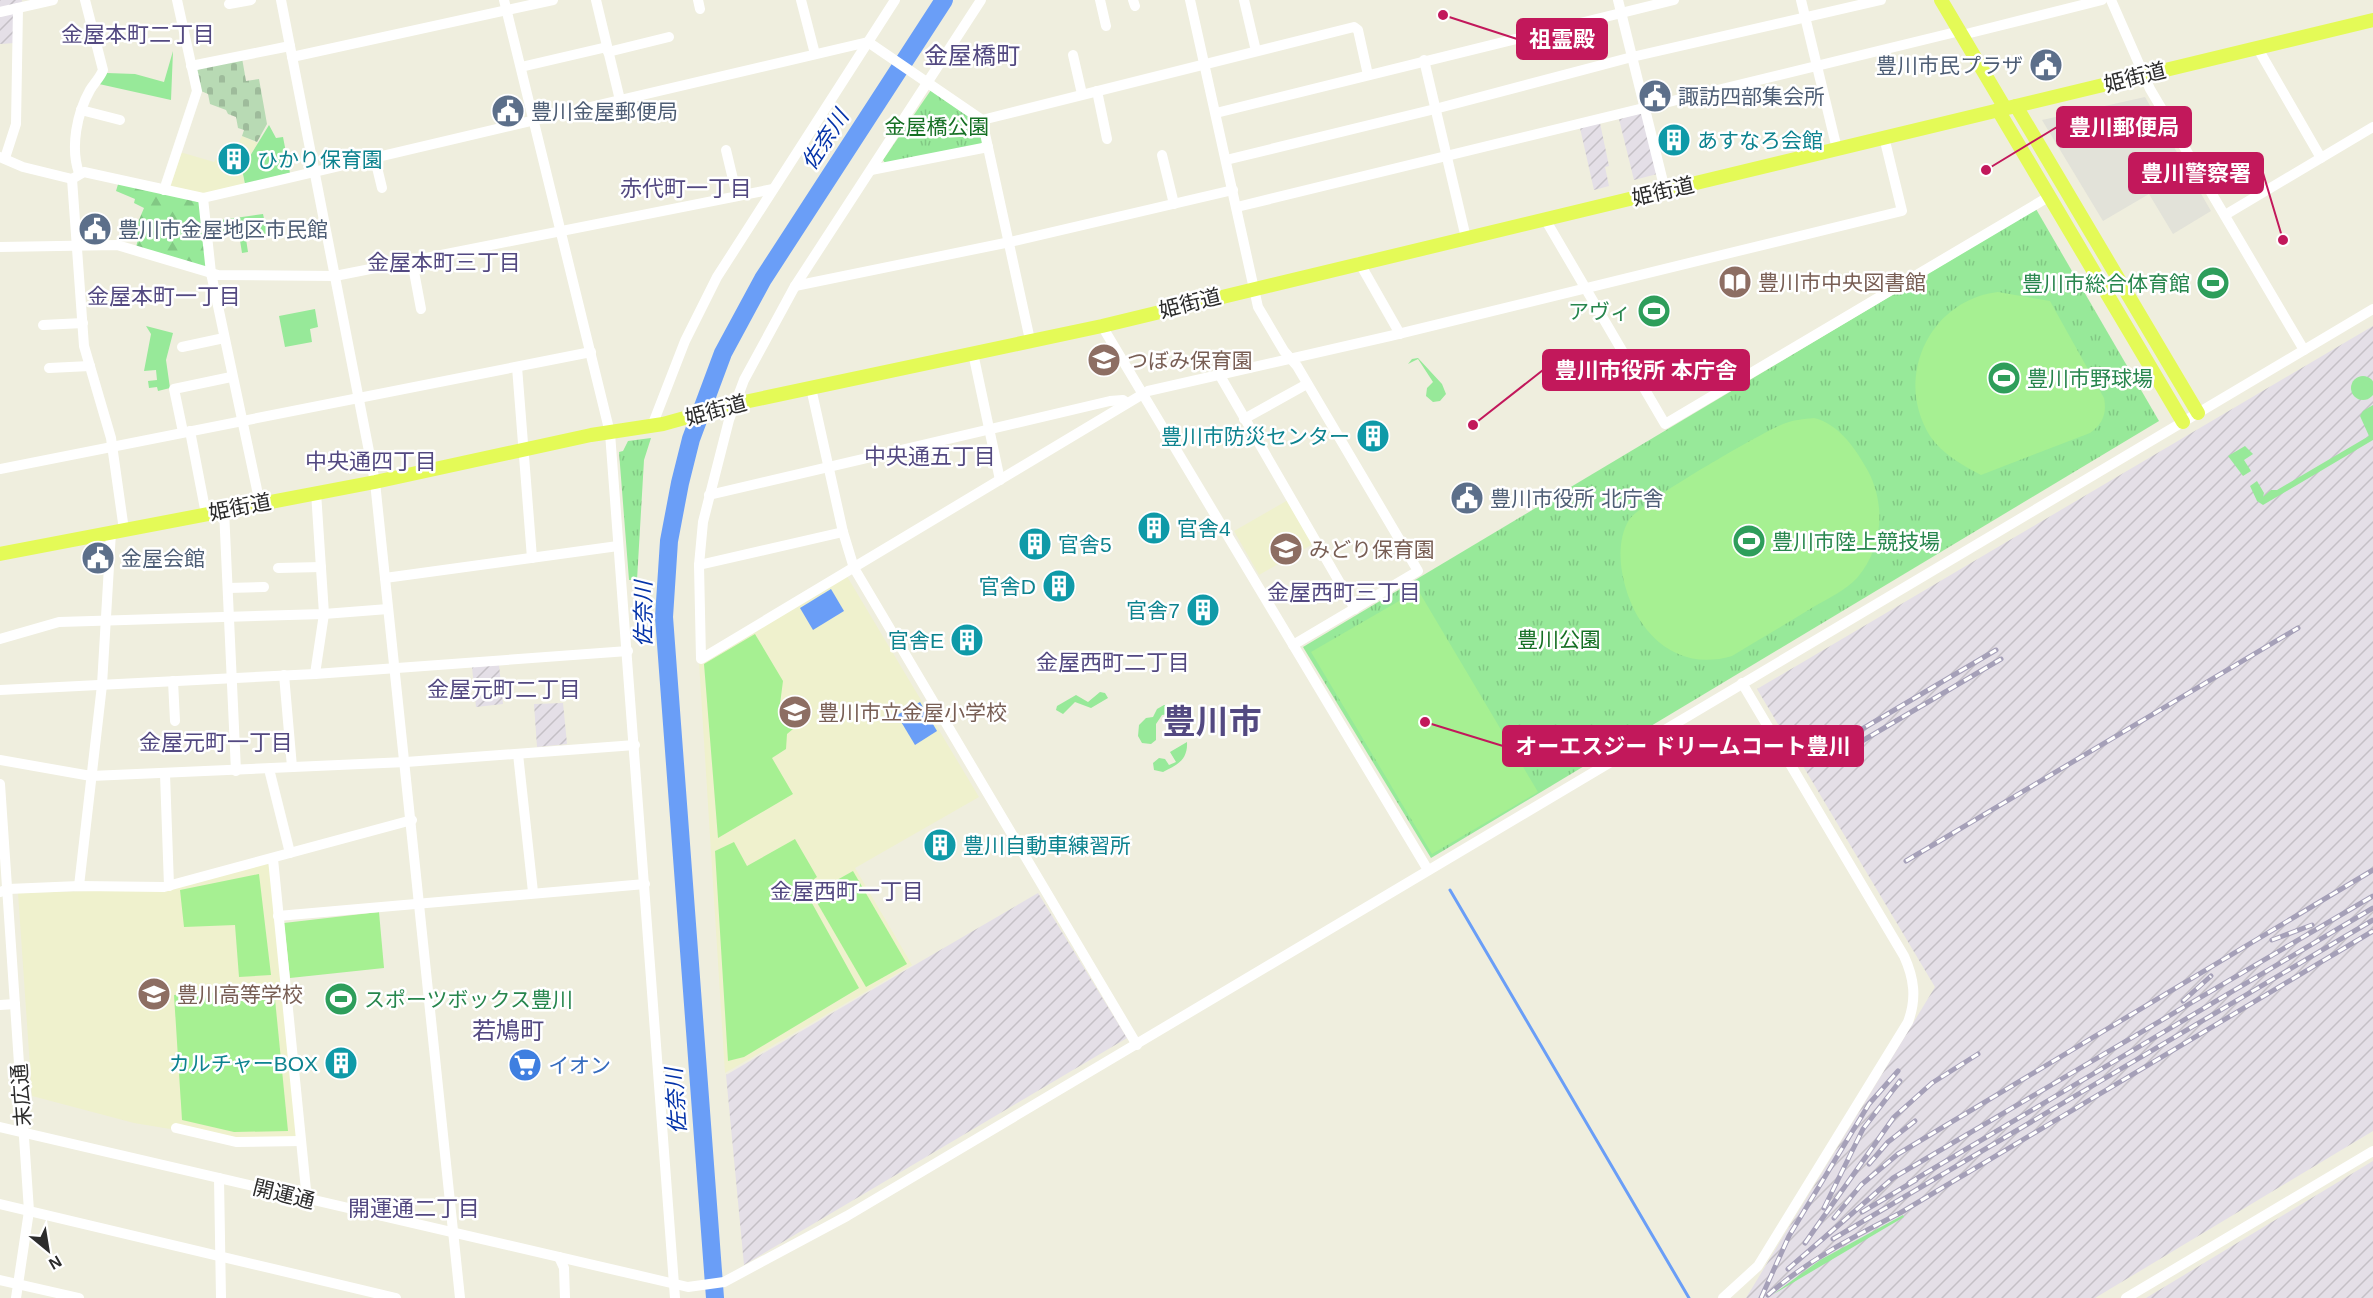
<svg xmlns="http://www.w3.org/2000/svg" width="2373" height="1298" font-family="Arial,'Noto Sans JP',sans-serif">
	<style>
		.industrial { fill: url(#industrial-furrows) }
		.education { fill: #eff1cd }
		.grass { fill: #97e999 }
		.forest { fill: url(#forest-firs) }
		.cemetery { fill: url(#cemetery-stones) }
		.park { fill: url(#park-tufts) }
		.pitch { fill: #a6f092 }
		.plaza { fill: #e2e2d9 }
		.water { fill: #6a9ef7 }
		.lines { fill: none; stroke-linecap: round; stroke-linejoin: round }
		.stream { stroke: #6a9ef7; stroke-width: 3 }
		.river { stroke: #6a9ef7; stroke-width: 18 }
		.minor { stroke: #fff; stroke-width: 10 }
		.major { stroke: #e4fa57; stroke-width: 14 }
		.rail-casing { stroke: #a5a0b8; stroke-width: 5 }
		.rail { stroke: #fff; stroke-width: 3; stroke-dasharray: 9; stroke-linecap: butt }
		.labels { text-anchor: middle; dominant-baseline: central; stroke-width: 5; stroke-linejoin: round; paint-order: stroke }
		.service-label { font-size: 21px; fill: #4e5e75; stroke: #fff; text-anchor: start }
		.street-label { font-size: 21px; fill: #2c2c2c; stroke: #fff }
		.park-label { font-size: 21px; fill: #167024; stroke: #fff }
		.culture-label { font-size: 21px; fill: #0d838f; stroke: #fff; text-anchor: start }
		.education-label { font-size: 21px; fill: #785e54; stroke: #fff; text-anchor: start }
		.leisure-label { font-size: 21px; fill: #27864d; stroke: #fff; text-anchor: start }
		.shop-label { font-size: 21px; fill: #366cbe; stroke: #fff; text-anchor: start }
		.neighbourhood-label { font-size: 22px; fill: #534981; stroke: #fff }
		.water-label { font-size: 22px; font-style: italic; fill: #0433a9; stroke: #fff }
		.quarter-label { font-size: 24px; fill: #534981; stroke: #fff }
		.town-label { font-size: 33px; font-weight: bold; fill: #534981; stroke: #fff }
		.leader { fill: none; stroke: #c2185b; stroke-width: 2 }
		.callout-dot { fill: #c2185b; stroke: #fff; stroke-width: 2 }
		.callout { fill: #c2185b; stroke: #c2185b; stroke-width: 2 }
		.callout-label { font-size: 22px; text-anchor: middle; font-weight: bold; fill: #fff }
	</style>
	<defs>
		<pattern id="industrial-furrows" width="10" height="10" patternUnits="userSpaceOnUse" patternTransform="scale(1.5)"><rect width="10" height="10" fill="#e4dfe7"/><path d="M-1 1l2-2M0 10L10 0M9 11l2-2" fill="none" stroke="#c4c0c6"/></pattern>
		<pattern id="forest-firs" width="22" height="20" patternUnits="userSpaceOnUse" patternTransform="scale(1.5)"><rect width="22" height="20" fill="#97e999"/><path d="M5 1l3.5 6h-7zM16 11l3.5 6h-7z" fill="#82c884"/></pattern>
		<pattern id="cemetery-stones" width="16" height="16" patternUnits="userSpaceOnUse" patternTransform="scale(1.5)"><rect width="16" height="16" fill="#b8dab4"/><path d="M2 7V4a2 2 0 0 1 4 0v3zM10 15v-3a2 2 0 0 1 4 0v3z" fill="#9ebb9b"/></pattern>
		<pattern id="park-tufts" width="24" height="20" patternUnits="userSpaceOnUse" patternTransform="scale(1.5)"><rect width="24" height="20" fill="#97e999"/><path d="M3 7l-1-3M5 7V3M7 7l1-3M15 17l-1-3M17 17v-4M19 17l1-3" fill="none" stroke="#82c884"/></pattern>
	</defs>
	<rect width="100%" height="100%" fill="#efeede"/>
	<!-- industrial -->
	<g class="industrial">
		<polygon points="0,0 22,0 15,43 0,44"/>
		<polygon points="1642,113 1657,174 1634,180 1619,119"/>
		<polygon points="1600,123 1609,166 1605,167 1609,186 1594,190 1580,128"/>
		<polygon points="2373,326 2373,1131 2095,1298 1746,1298 1935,987 1757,689"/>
		<polygon points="499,665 503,704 476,707 472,667"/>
		<polygon points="563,703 567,744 537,747 534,704"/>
		<polygon points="1038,893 1127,1038 744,1265 726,1075"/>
		<polygon points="2373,1161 2373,1298 2146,1298"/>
	</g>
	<!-- education -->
	<g class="education">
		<polygon points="242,136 258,143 241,169 245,184 203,194 171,189 169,185 180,152 214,162 229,141 237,146"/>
		<polygon points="1288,500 1313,544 1259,575 1234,531"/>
		<polygon points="845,573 979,797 855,868 912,965 725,1073 699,662"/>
		<polygon points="266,863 269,865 297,1140 237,1140 134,1123 32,1096 18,893 169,889"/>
	</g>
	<!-- grass -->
	<g class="grass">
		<polygon points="173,51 171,100 99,84 107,73 135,74 164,82"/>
		<polygon points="269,125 276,138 283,137 290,173 245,184 242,169"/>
		<polygon points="263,214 268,236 246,239 248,252 242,253 239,234 209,238 207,222"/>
		<polygon points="315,309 318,327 310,329 312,342 285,347 279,316"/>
		<polygon points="146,326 173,333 166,360 170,388 158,391 157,387 149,388 148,381 157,380 156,370 144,371 151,334"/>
		<polygon points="1418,358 1442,384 1446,394 1440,401 1433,402 1426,396 1427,388 1433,382 1418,359 1408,364 1412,359"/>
		<circle cx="2363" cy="388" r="12"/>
		<polygon points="2373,405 2373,440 2263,505 2257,501 2250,486 2257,481 2264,493 2263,497 2271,490 2277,490 2369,436 2360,416 2363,411"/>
		<polygon points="2245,446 2253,454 2244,460 2251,471 2243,476 2228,456"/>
		<polygon points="1100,692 1105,693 1108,698 1091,708 1075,702 1063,714 1056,710 1057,706 1076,695 1088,702"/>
		<polygon points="1164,705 1169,705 1178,718 1169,714 1162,715 1156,724 1156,740 1151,744 1142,743 1138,736 1139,725 1146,718 1153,717 1157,709"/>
		<path d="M1187,742C1188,760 1177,765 1163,772L1154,770L1153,763L1159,758L1165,759L1169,765L1176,762L1170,752Z"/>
		<polygon points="1903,1215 1904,1217 1772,1295 1820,1260"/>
	</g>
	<!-- forest -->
	<polygon class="forest" points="119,181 199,202 208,265 204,268 136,247 139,236 123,232 126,223 136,227 144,208 134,203 135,199 116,191"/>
	<!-- cemetery -->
	<polygon class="cemetery" points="242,58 246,81 259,79 267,124 257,142 242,136 244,130 238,128 236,117 228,114 226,110 210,104 208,94 201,91 196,70"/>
	<!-- park -->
	<g class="park">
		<polygon points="931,90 977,122 983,141 980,145 885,163 883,160"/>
		<polygon points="2036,209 2159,421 1431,858 1303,647"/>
		<polygon points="651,438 644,460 637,580 629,580 619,452 623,451 628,441"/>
	</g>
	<!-- pitch -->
	<g class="pitch">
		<path d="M1998,292L2050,301L2104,398C2107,413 2103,424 2090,433L1981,475C1962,465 1942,454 1930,436C1893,377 1930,300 1998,292Z"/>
		<path d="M1814,418C1839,424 1856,449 1868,471C1886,505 1883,548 1857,578C1846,590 1829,598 1815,606C1788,623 1760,639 1732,656C1675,673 1634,631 1623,577C1619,559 1619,536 1629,520C1638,504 1761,433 1783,424C1793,420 1803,419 1814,418Z"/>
		<polygon points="1418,590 1538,792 1432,854 1311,652"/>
		<polygon points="755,634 783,681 780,704 793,729 787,734 786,749 772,758 793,794 718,838 704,664"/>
		<polygon points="795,839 817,877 803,887 859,988 744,1057 728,1061 715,851 734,842 747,866"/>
		<polygon points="853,871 907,964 866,987 812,894"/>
		<polygon points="259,874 271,975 239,977 235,925 184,927 180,890"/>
		<polygon points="379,912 384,968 290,978 284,923"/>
		<polygon points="274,989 288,1131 234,1132 182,1120 174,995"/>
	</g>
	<!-- plaza -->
	<polygon class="plaza" points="2145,97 2211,211 2173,234 2149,194 2103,221 2042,120"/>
	<!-- water -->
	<g class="water">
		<polygon points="831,589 844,611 813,630 800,608"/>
		<polygon points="920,702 937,731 915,745 897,715"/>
	</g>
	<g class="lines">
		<!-- stream -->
		<polyline class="stream" points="1450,890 1689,1298"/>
		<!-- river -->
		<polyline class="river" points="715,1298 664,617 669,541 680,483 691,439 723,353 763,279 944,0"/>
		<!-- minor -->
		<g class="minor">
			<polyline points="281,0 375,482 460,1298"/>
			<polyline points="504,0 610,433 675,1298"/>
			<polyline points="596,0 620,100"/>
			<polyline points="698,0 700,9"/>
			<polyline points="801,0 815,54"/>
			<polyline points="981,0 795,286 744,380 729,420 703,522 699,565 701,659 1148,391 1390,336 1902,211 1884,137"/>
			<polyline points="1100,0 1106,26"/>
			<polyline points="1133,0 1135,6"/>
			<polyline points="1190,0 1258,307 1284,351 1297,366 1418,571 1293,645"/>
			<polyline points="1244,0 1256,51"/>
			<polyline points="1618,0 1665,190"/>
			<polyline points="1801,0 1837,149"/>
			<polyline points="2111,0 2150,89 2304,350"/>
			<polyline points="229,4 251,0"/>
			<polyline points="0,12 53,0"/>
			<polyline points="1962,35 2102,0"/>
			<polyline points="2257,47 2321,158"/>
			<polyline points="608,52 669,37"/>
			<polyline points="1073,55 1082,94"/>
			<polyline points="292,57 553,0"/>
			<polyline points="1424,60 1466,238"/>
			<polyline points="191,66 290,46"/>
			<polyline points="521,67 607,47"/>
			<polyline points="1097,91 1107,139"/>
			<polyline points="81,110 120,120"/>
			<polyline points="1216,113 1674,0"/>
			<polyline points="982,120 1354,27 1358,30 1368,75"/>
			<polyline points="726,150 737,196"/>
			<polyline points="374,155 382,188"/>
			<polyline points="1162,155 1174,204"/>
			<polyline points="0,157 23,167 72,179 84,172 203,198 868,42 982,120 1030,340"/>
			<polyline points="5,158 16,124 18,8"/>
			<polyline points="1226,160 1435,109 1632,57 1881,0"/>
			<polyline points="871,170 988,147"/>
			<path d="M79,173C70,147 77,113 90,90C94,83 100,78 103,70L85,0"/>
			<polyline points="72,179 84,346 111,438 124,530"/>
			<polyline points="164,190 197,91 177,0"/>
			<polyline points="203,198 211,273 260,504"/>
			<polyline points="1237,207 1960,31"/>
			<polyline points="2225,215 2373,127"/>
			<polyline points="1545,219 1665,424 2050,196"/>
			<polyline points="0,247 117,245 218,275 335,276 773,189"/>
			<polyline points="412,261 421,309"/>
			<polyline points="1359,262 1400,334"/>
			<polyline points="795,286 1010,242 1233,190"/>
			<polyline points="43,325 83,323"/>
			<polyline points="1102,326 1428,870"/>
			<polyline points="182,347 224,338"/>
			<polyline points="973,353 1000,480"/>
			<polyline points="517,367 532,558"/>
			<polyline points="49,368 90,366"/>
			<polyline points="1219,374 1355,609"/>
			<polyline points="811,388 843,532 854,568 1137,1045"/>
			<polyline points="1244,419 1307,384"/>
			<polyline points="652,426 685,341 717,277 895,0"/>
			<polyline points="190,431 206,514"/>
			<polyline points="183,432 174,389 231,377"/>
			<polyline points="0,469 591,352"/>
			<polyline points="709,495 1110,401 1123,400 1127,403"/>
			<polyline points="224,510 236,771"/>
			<polyline points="699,565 843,532"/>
			<polyline points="278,568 321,567"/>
			<polyline points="385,578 618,546"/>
			<polyline points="228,588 264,587"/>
			<polyline points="0,639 59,622 324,614 388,609"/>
			<polyline points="315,674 324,614 316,492"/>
			<polyline points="284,675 292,767"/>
			<polyline points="173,681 175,721"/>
			<polyline points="0,690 315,674 628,651"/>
			<polyline points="518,754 533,892"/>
			<polyline points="0,760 91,776 406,762 635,745"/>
			<polyline points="269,769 290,853"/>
			<polyline points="165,774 169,886"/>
			<polyline points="0,784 29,1211 16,1298"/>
			<polyline points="273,859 307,1200"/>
			<polyline points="79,886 102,685 111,532"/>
			<polyline points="0,892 8,889 79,886 164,887 412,820"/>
			<polyline points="278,916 645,884"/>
			<polyline points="0,1005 15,1004"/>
			<polyline points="0,1127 658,1280 688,1287 724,1282 847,1216 2373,309"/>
			<polyline points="176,1128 236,1142 301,1141"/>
			<polyline points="219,1178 221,1298"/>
			<polyline points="0,1204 396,1298"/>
			<polyline points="559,1257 564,1268 565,1298"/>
			<polyline points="0,1280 79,1298"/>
			<path d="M1723,1298L1758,1266L1908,1022C1917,998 1914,978 1904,956L1742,683"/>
			<polyline points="2126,1298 2373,1151"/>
		</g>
		<!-- major -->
		<g class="major">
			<polyline points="1941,0 2005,108"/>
			<polyline points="2016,106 2198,413"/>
			<polyline points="1998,110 2183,422"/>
			<polyline points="0,554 375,482 591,435 663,424 735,404 1102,326 2373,20"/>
		</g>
		<!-- rail casing -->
		<g class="rail-casing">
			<g id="rail">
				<polyline points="1835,745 1996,650"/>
				<polyline points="1840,754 2001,659"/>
				<polyline points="1906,861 2298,628"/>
				<polyline points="2272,940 2312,925"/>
				<polyline points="2183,1001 2211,976"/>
				<polyline points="1869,1164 1888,1142 1915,1121"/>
				<polyline points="1909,1183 2373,908"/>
				<polyline points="1824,1208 1863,1129 1900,1081"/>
				<polyline points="1862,1212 1916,1180"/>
				<polyline points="1834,1218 1861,1185 1898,1154 2373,870"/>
				<polyline points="1833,1239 2373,920"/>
				<polyline points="1805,1243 1894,1117 1932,1083 1978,1054"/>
				<polyline points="1788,1269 1893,1178 2373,896"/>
				<path d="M1768,1295C1808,1260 1853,1237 1900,1213L2373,931"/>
				<polyline points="1761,1298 1789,1236 1869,1104 1898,1071"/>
			</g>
		</g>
		<!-- rail -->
		<use href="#rail" class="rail"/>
	</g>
	<!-- icons -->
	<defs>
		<g id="civic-disc" transform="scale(1.725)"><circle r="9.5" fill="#5c6f8a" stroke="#fff"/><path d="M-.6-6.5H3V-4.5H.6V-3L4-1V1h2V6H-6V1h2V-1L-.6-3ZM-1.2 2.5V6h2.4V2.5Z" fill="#fff"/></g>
		<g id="building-disc" transform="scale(1.725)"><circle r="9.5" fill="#0f9aa8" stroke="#fff"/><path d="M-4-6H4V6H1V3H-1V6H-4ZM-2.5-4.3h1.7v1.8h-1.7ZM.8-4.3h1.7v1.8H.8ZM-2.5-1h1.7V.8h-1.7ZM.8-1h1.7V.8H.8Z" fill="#fff"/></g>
		<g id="library-disc" transform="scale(1.725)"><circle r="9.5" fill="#8d6e63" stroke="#fff"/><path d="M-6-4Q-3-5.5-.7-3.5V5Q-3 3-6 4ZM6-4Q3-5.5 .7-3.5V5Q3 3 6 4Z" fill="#fff"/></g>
		<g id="stadium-disc" transform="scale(1.725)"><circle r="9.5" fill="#2e9e5b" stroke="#fff"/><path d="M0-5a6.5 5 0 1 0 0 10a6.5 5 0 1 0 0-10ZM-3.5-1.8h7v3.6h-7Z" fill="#fff"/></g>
		<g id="school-disc" transform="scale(1.725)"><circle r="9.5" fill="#8d6e63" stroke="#fff"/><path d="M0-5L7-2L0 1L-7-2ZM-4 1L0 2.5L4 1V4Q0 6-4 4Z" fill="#fff"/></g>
		<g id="supermarket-disc" transform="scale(1.725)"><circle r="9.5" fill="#3f7fe0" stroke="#fff"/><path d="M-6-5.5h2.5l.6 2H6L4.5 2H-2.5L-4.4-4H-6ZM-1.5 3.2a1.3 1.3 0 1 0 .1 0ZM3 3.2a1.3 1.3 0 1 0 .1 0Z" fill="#fff"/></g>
	</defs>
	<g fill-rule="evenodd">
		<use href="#civic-disc" x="2046" y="65"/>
		<use href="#civic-disc" x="1655" y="96"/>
		<use href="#civic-disc" x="508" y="111"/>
		<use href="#building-disc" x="1674" y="140"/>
		<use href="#building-disc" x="234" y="159"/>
		<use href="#civic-disc" x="95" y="229"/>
		<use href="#library-disc" x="1735" y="282"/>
		<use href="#stadium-disc" x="2213" y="283"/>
		<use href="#stadium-disc" x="1654" y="311"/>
		<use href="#school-disc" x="1104" y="360"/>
		<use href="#stadium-disc" x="2004" y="378"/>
		<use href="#building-disc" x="1373" y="436"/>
		<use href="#civic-disc" x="1467" y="498"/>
		<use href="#building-disc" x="1154" y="528"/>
		<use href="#stadium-disc" x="1749" y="541"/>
		<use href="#building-disc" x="1035" y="544"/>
		<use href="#school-disc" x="1286" y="549"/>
		<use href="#civic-disc" x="98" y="558"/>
		<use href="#building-disc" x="1059" y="586"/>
		<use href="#building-disc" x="1203" y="610"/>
		<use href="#building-disc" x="967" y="640"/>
		<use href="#school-disc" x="795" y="712"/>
		<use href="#building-disc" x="940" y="845"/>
		<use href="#school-disc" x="154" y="994"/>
		<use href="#stadium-disc" x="341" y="999"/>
		<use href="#building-disc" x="341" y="1063"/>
		<use href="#supermarket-disc" x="525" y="1065"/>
	</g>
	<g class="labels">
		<!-- service labels -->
		<g class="service-label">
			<text x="2023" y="65" text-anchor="end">豊川市民プラザ</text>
			<text x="1678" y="96">諏訪四部集会所</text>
			<text x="531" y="111">豊川金屋郵便局</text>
			<text x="118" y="229">豊川市金屋地区市民館</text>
			<text x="1490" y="498">豊川市役所 北庁舎</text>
			<text x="121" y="558">金屋会館</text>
		</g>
		<!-- street labels -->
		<g class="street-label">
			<text transform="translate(2135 77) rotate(-14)">姫街道</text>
			<text transform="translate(1663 191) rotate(-13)">姫街道</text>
			<text transform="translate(1190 303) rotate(-14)">姫街道</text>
			<text transform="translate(716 410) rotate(-15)">姫街道</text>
			<text transform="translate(240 507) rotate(-11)">姫街道</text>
			<text transform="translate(21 1095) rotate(-94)">末広通</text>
			<text transform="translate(284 1194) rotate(14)">開運通</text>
		</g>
		<!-- park labels -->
		<g class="park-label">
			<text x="937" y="126">金屋橋公園</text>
			<text x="1559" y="639">豊川公園</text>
		</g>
		<!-- culture labels -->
		<g class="culture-label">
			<text x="1697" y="140">あすなろ会館</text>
			<text x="257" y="159">ひかり保育園</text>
			<text x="1350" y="436" text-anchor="end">豊川市防災センター</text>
			<text x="1177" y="528">官舎4</text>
			<text x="1058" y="544">官舎5</text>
			<text x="1036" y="586" text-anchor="end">官舎D</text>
			<text x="1180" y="610" text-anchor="end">官舎7</text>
			<text x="944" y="640" text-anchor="end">官舎E</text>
			<text x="963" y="845">豊川自動車練習所</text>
			<text x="318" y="1063" text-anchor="end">カルチャーBOX</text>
		</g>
		<!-- education labels -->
		<g class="education-label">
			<text x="1758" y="282">豊川市中央図書館</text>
			<text x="1127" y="360">つぼみ保育園</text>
			<text x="1309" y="549">みどり保育園</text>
			<text x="818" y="712">豊川市立金屋小学校</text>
			<text x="177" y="994">豊川高等学校</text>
		</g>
		<!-- leisure labels -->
		<g class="leisure-label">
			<text x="2190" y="283" text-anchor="end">豊川市総合体育館</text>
			<text x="1631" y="311" text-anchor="end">アヴィ</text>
			<text x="2027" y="378">豊川市野球場</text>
			<text x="1772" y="541">豊川市陸上競技場</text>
			<text x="364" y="999">スポーツボックス豊川</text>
		</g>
		<!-- shop labels -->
		<g class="shop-label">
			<text x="548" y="1065">イオン</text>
		</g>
		<!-- neighbourhood labels -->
		<g class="neighbourhood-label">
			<text x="138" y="34">金屋本町二丁目</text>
			<text x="686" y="188">赤代町一丁目</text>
			<text x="444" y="262">金屋本町三丁目</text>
			<text x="164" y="296">金屋本町一丁目</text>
			<text x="930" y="456">中央通五丁目</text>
			<text x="371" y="461">中央通四丁目</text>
			<text x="1344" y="592">金屋西町三丁目</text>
			<text x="1113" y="662">金屋西町二丁目</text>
			<text x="504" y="689">金屋元町二丁目</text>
			<text x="216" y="742">金屋元町一丁目</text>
			<text x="847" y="891">金屋西町一丁目</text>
			<text x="414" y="1208">開運通二丁目</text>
		</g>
		<!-- water labels -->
		<g class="water-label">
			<text transform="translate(825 140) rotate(-57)">佐奈川</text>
			<text transform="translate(643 614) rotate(-90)">佐奈川</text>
			<text transform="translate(676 1101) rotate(-94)">佐奈川</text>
		</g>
		<!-- quarter labels -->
		<g class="quarter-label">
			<text x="972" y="55">金屋橋町</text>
			<text x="508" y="1030">若鳩町</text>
		</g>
		<!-- town labels -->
		<g class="town-label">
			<text x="1212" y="721">豊川市</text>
		</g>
	</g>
	<!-- callouts -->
	<path class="leader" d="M1443 15L1517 39M1986 170L2057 127M2283 240L2263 173M1473 425L1543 370M1425 722L1503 746"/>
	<g class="callout-dot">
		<circle cx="1443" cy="15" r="6"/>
		<circle cx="1986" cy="170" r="6"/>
		<circle cx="2283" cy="240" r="6"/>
		<circle cx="1473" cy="425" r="6"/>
		<circle cx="1425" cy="722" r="6"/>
	</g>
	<g class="callout">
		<rect x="1517" y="19" width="90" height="40" rx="6"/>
		<rect x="2057" y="107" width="134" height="40" rx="6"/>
		<rect x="2129" y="153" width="134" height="40" rx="6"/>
		<rect x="1543" y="350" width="206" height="40" rx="6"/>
		<rect x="1503" y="726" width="360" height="40" rx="6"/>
	</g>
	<g class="callout-label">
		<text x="1562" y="47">祖霊殿</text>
		<text x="2124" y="135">豊川郵便局</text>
		<text x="2196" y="181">豊川警察署</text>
		<text x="1646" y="378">豊川市役所 本庁舎</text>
		<text x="1683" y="754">オーエスジー ドリームコート豊川</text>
	</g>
	<!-- north arrow -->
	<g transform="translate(48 1250) rotate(150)" stroke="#ffffff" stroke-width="4.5" paint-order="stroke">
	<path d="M0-4.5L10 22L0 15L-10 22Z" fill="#2c2c2c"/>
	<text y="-9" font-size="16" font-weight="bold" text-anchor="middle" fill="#2c2c2c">N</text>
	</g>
</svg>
